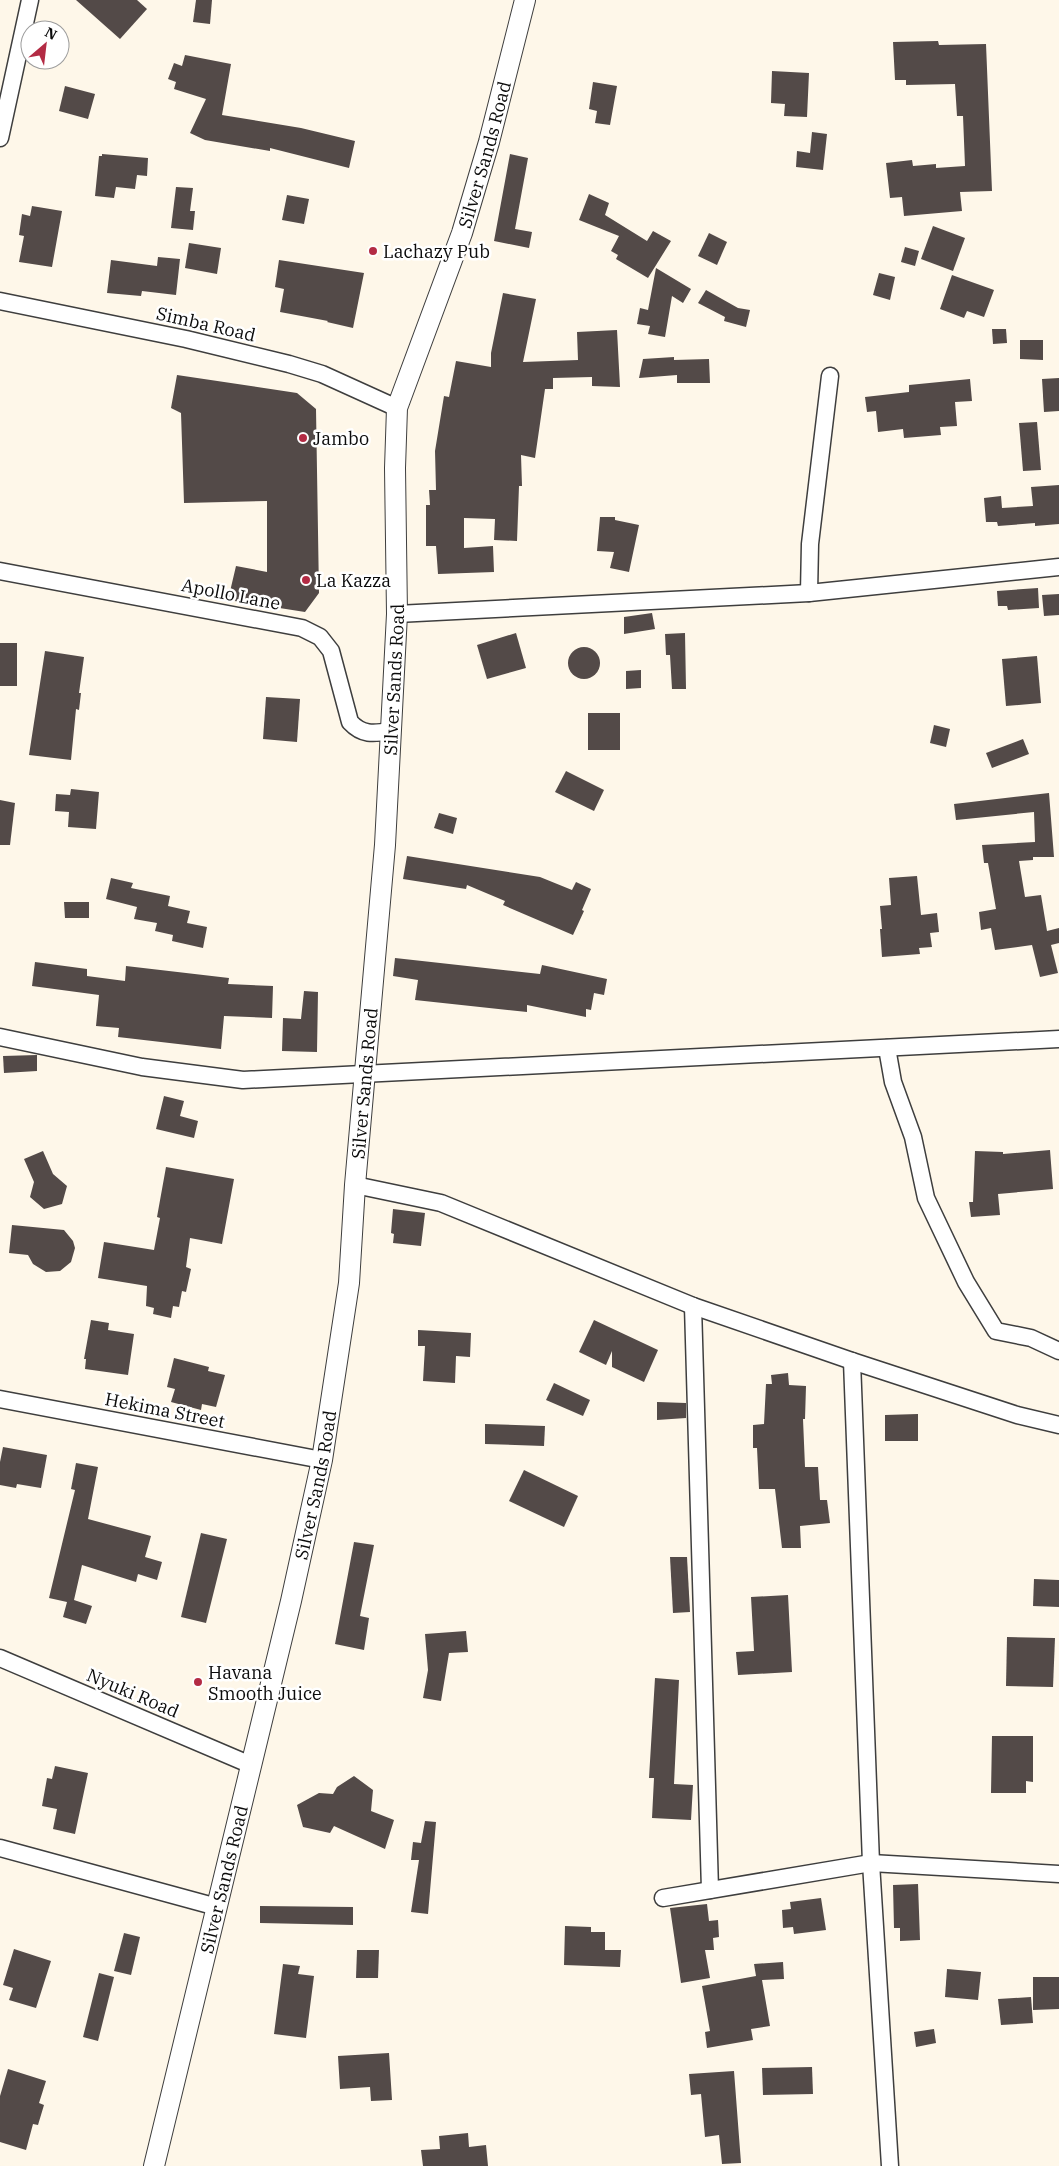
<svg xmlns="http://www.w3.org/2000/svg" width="1059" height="2166" font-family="'IBM Plex Serif',serif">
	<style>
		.building { fill: #534a48 }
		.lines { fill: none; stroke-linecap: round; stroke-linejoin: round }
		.minor-casing { stroke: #3e3e3e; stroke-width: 19 }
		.tertiary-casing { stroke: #3e3e3e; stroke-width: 22 }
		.minor { stroke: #fff; stroke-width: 16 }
		.tertiary { stroke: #fff; stroke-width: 20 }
		.poi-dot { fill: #b32b44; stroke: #fff; stroke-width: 2 }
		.labels { text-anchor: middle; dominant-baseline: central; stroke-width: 5; stroke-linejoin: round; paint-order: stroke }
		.street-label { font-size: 18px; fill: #0b0b0b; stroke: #fff }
		.poi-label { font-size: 18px; fill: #0b0b0b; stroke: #fff; text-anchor: start }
	</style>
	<rect width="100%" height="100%" fill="#fef7e9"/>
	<!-- building -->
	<g class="building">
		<polygon points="76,0 137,0 147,9 120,39"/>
		<polygon points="196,0 212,0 210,24 193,22"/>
		<polygon points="938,41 939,45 986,44 992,191 960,192 962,211 904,216 902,197 890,198 886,163 912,160 913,166 936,164 936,168 965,166 963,116 957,116 955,84 906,85 906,80 895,80 893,42"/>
		<polygon points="185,55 231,64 222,115 301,128 355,141 349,168 270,148 270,151 205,140 190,133 206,99 174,89 176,82 168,79 174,63 182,66"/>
		<polygon points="772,71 809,73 807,117 784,116 785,104 771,103"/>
		<polygon points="593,82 617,86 610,125 595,123 597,111 589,109"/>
		<polygon points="65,86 95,94 88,119 59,111"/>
		<polygon points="812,132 827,134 823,170 796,167 797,151 810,153"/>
		<polygon points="102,154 148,158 147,176 137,175 135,189 116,187 114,198 95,196 99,156 102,156"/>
		<polygon points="510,154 528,158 515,229 532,232 529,248 494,241"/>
		<polygon points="176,187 193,188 190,211 195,211 193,230 171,228"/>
		<polygon points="589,194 609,203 605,215 647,241 653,231 671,241 648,278 616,259 618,255 611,251 619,236 579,220"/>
		<polygon points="287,195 309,199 304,224 282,220"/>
		<polygon points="32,206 62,211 52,267 19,262 24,236 19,235 22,214 30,216"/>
		<polygon points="933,226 965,238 953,271 921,259"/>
		<polygon points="709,233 727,242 717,265 698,256"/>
		<polygon points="189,243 221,248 217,274 185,268"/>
		<polygon points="905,247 919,251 915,266 901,262"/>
		<polygon points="158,257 180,259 176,295 142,291 141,296 107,293 111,260 157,266"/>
		<polygon points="279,260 364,273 353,328 327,322 328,321 280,312 284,289 275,287"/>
		<polygon points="656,268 691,289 683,303 672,296 665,337 648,334 650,326 637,324 640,308 648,310"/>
		<polygon points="879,273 895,277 890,300 873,295"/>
		<polygon points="952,275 994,290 984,317 967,311 964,318 940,309"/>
		<polygon points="706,290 738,308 750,310 746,327 724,321 725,317 698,303"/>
		<polygon points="503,293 536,299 523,362 578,360 577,332 617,330 620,387 592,386 592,377 553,378 553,389 545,389 535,458 521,455 522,486 519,486 517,541 494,540 495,519 464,518 464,548 493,546 494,572 438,574 436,546 426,546 426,505 430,505 429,490 436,490 435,451 444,396 449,397 456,361 491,367 491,353"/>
		<polygon points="992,329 1006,329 1007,343 993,344"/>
		<polygon points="1020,340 1043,340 1043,360 1020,359"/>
		<polygon points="674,357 674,360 709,359 710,383 677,383 677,375 639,378 643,359"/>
		<polygon points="177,375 297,393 316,409 319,593 305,612 228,600 236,566 267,572 267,501 184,503 181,413 171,408"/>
		<polygon points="1059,378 1059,411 1044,412 1042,379"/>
		<polygon points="970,379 972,401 955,402 957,426 940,427 941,435 904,438 903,429 878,432 876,411 867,412 865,397 909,392 909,385"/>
		<polygon points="1037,422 1041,470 1023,471 1019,423"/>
		<polygon points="1059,485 1059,524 1035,526 1035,523 998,526 997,522 986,522 984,498 1001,496 1002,508 1033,506 1031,487"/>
		<polygon points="600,517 615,517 615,520 639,525 629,572 610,568 614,552 597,551"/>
		<polygon points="1038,588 1039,608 1008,610 1007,606 998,606 997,591"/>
		<polygon points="1059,594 1059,615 1044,616 1042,595"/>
		<polygon points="652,613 655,629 624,634 624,617"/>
		<polygon points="516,633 526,668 487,679 477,645"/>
		<polygon points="685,633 686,689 672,689 670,655 666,655 665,634"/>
		<rect x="0" y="643" width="17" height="43"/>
		<circle cx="584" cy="663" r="16"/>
		<polygon points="45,651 84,657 79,693 81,693 79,710 76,709 71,760 29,755"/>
		<polygon points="1037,656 1041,703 1006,706 1002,659"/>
		<polygon points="641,670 641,688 626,689 626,671"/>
		<polygon points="266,697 300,699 297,742 263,739"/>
		<rect x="588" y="713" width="32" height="37"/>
		<polygon points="934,725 950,729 946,747 930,743"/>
		<polygon points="1023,739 1029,754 992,768 986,753"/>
		<polygon points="566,771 604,790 594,811 555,792"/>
		<polygon points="71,789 99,792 96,829 68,827 69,812 55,811 56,794 70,795"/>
		<polygon points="1049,793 1054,857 1033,857 1033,860 1019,861 1025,897 1041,895 1047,931 1059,928 1059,943 1051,945 1058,973 1040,977 1032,945 995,950 991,928 981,930 979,912 996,909 988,863 984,863 982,845 1035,842 1034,812 956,820 954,804"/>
		<polygon points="0,800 15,803 10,845 0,845"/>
		<polygon points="439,813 457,818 453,834 434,828"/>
		<polygon points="407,856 540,877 572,890 576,882 591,889 582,910 584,911 573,935 503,905 505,901 467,885 466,889 403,879"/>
		<polygon points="917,876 921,915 937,913 939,932 930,933 932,947 919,948 920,954 882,957 880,929 882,929 880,906 891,905 889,878"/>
		<polygon points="111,878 133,883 131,888 170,896 168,906 190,911 187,923 207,927 203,948 172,941 173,935 155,931 157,923 134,919 137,907 106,899"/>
		<polygon points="64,902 89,902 89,918 65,918"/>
		<polygon points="395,958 540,974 542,965 607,979 604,995 594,993 591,1010 586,1009 586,1017 527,1005 527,1012 415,1000 418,980 393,976"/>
		<polygon points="35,962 87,969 87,976 125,981 126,966 229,978 228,984 273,986 272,1018 224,1016 221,1049 118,1037 119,1028 96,1026 99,995 32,986"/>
		<polygon points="304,991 318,992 317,1052 282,1051 283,1018 301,1019"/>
		<polygon points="37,1055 37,1071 4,1073 3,1056"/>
		<polygon points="164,1096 184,1101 180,1116 198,1121 194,1138 156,1129"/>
		<polygon points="1050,1150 1053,1189 998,1194 1000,1215 971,1217 969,1202 973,1202 975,1151 1003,1152 1003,1154"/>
		<polygon points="43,1151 53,1174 67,1186 62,1204 44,1209 30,1197 34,1182 24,1159"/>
		<polygon points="166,1167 234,1179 222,1244 190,1238 186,1267 191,1269 186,1292 182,1291 179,1307 173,1306 171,1318 153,1314 154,1308 146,1306 147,1286 98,1278 104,1242 154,1250 160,1218 157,1217"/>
		<polygon points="393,1209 425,1213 421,1246 393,1243 394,1234 391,1233"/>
		<polygon points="12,1225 64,1230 73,1241 75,1248 71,1262 60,1271 46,1272 33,1264 28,1255 9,1253"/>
		<polygon points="91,1320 109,1323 108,1330 134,1334 128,1375 85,1369 86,1359 84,1359"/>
		<polygon points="594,1320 658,1350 644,1382 612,1367 612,1351 606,1365 579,1352"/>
		<polygon points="418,1330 471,1333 470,1357 456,1356 455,1383 423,1381 425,1346 418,1346"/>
		<polygon points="174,1358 209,1367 208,1371 225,1375 216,1407 202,1404 201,1410 171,1402 175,1389 167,1387"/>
		<polygon points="788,1373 789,1385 806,1386 805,1419 803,1419 805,1467 818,1467 820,1500 827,1500 830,1523 800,1526 801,1548 782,1548 775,1489 759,1489 757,1448 753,1448 753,1425 764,1424 766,1384 772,1384 771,1375"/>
		<polygon points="554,1383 590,1400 583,1416 546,1400"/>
		<polygon points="657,1402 686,1403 686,1418 657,1420"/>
		<polygon points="918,1414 918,1441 885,1441 885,1415"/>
		<polygon points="485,1424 545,1426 544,1446 485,1444"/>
		<polygon points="3,1447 47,1455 41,1488 17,1484 16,1488 0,1485 0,1462"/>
		<polygon points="76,1463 98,1467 88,1519 151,1536 145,1557 162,1562 157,1580 138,1574 136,1582 82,1565 74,1600 92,1606 86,1624 63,1617 67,1602 49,1598 75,1490 71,1489"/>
		<polygon points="524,1470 578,1496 564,1527 509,1501"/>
		<polygon points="201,1533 227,1539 206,1623 181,1617"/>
		<polygon points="354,1542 374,1545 360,1616 369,1618 364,1650 335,1644"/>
		<polygon points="670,1557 687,1557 690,1612 673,1613"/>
		<polygon points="1034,1579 1059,1580 1059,1607 1033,1606"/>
		<polygon points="788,1595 792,1672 738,1675 736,1652 754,1651 751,1597"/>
		<polygon points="466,1631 468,1652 449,1653 441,1701 423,1698 428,1670 425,1634"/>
		<polygon points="1007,1637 1055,1638 1053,1687 1006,1686"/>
		<polygon points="655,1678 679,1680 674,1784 693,1785 691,1820 652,1818 654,1778 649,1778"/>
		<polygon points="992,1736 1033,1736 1033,1782 1026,1781 1026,1793 991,1793"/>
		<polygon points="55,1766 88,1773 75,1834 53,1829 57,1809 42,1806 47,1778 52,1779"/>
		<polygon points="354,1776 373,1790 371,1811 394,1820 385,1849 334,1826 330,1833 303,1827 297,1805 319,1793 333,1794 337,1787"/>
		<polygon points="425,1821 436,1822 428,1914 411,1912 419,1860 411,1860 413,1842 421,1843"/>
		<polygon points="918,1884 920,1940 900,1941 900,1928 894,1928 893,1885"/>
		<polygon points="821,1898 826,1930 794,1934 793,1927 783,1928 782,1910 791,1909 790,1902"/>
		<polygon points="707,1904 709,1921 718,1920 719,1937 713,1938 714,1950 705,1950 710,1978 681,1983 670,1908"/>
		<polygon points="260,1906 353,1907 353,1925 260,1923"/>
		<polygon points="565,1926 591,1927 591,1932 605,1932 605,1950 621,1950 620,1967 564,1965"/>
		<polygon points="124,1933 140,1937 131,1975 114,1971"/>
		<polygon points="14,1949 51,1961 36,2008 9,2000 13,1988 3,1985"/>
		<polygon points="357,1950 379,1950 378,1978 356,1978"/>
		<polygon points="783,1962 784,1979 762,1980 770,2026 751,2029 753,2040 707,2048 705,2032 710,2031 702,1986 756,1976 754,1964"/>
		<polygon points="283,1964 300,1966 298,1974 314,1976 306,2038 274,2034"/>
		<polygon points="947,1969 981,1972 978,2000 945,1997"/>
		<polygon points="99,1973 114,1977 98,2041 83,2037"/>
		<polygon points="1033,1977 1059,1977 1059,2009 1033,2010"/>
		<polygon points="1031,1997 1033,2023 1001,2025 998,1999"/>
		<polygon points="934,2029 936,2043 916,2047 914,2032"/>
		<polygon points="389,2053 392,2100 371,2101 370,2087 340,2089 338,2056"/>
		<polygon points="812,2067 813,2094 763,2095 762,2068"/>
		<polygon points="8,2069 46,2081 39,2103 44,2105 38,2125 33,2124 26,2150 0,2142 0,2096"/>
		<polygon points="734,2071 741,2163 722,2164 719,2135 705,2137 701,2094 691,2095 689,2074"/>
		<polygon points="468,2133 469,2147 486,2145 488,2166 423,2166 421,2150 440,2149 439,2136"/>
	</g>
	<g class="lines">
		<!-- minor casing -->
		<g class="minor-casing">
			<g id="minor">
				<polyline points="0,138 30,0"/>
				<polyline points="0,301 186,339 289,364 322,374 397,408"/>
				<path d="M0,571L302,628L320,637L331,651L350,722C362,735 373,734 390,731"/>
				<polyline points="809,593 810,544 830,376"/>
				<polyline points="397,614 809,593 1059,567"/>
				<polyline points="0,1037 142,1067 243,1080 1059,1039"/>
				<polyline points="887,1048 893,1082 913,1137 926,1198 966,1282 996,1331 1031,1338 1059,1351"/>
				<polyline points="355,1185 441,1203 693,1306 852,1361 1017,1415 1059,1425"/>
				<polyline points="693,1306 710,1890"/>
				<polyline points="852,1361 871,1863 890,2166"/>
				<polyline points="0,1399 322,1460"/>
				<polyline points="0,1658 251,1765"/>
				<polyline points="0,1848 217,1907"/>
				<polyline points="663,1898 871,1863 1059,1874"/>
			</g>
		</g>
		<!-- tertiary casing -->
		<g class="tertiary-casing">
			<g id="tertiary">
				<path id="s1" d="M154,2166L291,1601L322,1460L349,1283L355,1185L385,845L397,614L395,468L397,408L462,233L489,142L525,0"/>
			</g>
		</g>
		<!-- minor -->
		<use href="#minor" class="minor"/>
		<!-- tertiary -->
		<use href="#tertiary" class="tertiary"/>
	</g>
	<!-- markers -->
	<g class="poi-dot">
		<circle cx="373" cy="251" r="5"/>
		<circle cx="303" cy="438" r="5"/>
		<circle cx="306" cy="580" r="5"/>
		<circle cx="198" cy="1682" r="5"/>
	</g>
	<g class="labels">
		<!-- street labels -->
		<g class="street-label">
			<text stroke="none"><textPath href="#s1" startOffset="2050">Silver Sands Road</textPath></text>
			<text transform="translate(206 324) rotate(13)">Simba Road</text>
			<text transform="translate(231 594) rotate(11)">Apollo Lane</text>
			<text stroke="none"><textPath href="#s1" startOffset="1510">Silver Sands Road</textPath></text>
			<text stroke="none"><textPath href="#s1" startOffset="1105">Silver Sands Road</textPath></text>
			<text transform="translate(165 1410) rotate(11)">Hekima Street</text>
			<text stroke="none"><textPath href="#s1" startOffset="700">Silver Sands Road</textPath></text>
			<text transform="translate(133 1693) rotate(23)">Nyuki Road</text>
			<text stroke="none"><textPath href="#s1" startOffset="295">Silver Sands Road</textPath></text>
		</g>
		<!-- poi labels -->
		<g class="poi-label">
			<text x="383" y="251">Lachazy Pub</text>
			<text x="313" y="438">Jambo</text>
			<text x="316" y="580">La Kazza</text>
			<text x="208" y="1672">Havana<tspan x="208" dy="21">Smooth Juice</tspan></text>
		</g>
	</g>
	<!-- north arrow -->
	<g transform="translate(45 45) rotate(28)"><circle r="24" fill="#ffffff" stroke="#9d9d9d"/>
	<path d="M0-4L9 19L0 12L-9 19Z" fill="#b32b44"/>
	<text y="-8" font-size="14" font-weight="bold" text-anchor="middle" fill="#0b0b0b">N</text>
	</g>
</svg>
